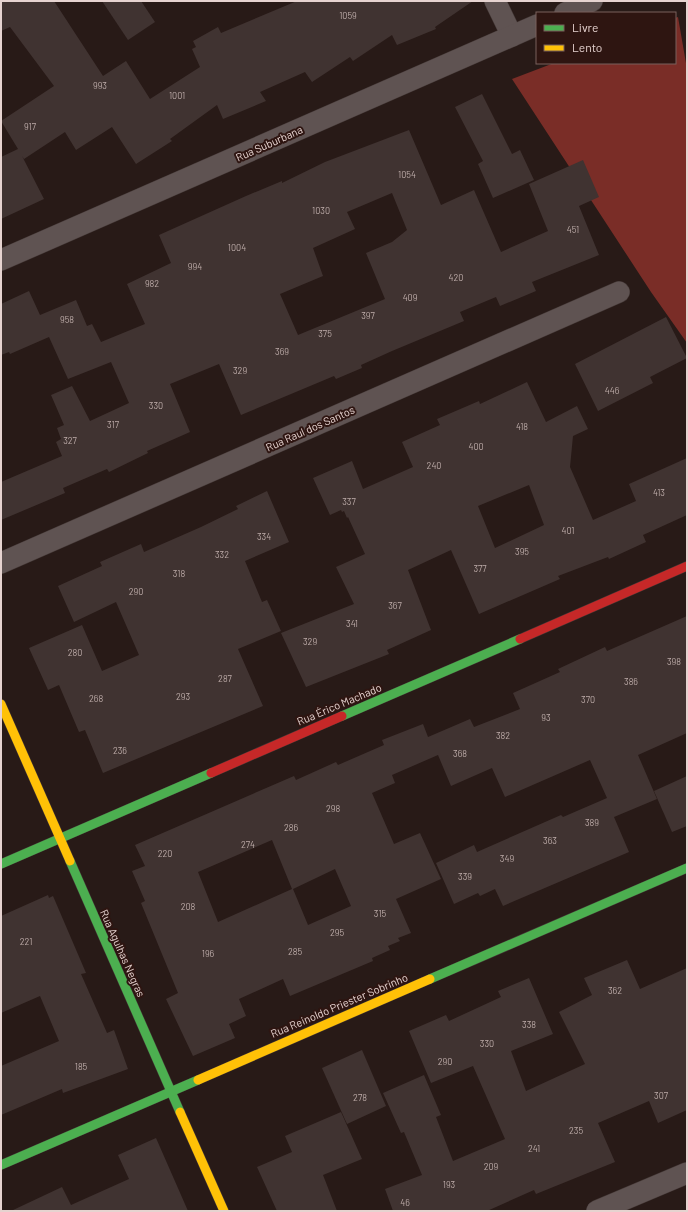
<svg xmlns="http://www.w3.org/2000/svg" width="688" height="1212" font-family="Barlow,sans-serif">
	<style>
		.forest { fill: #7a2d27 }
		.building { fill: #403331; fill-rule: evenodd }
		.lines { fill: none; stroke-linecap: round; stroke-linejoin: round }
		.street-casing { stroke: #433735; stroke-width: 22 }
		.fast-casing { stroke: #433735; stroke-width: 10 }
		.slow-casing { stroke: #433735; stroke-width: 10 }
		.jam-casing { stroke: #433735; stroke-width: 10 }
		.street { stroke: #5f5352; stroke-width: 21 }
		.fast { stroke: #4caf50; stroke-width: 9 }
		.slow { stroke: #ffc107; stroke-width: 9 }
		.jam { stroke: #c62828; stroke-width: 9 }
		.labels { text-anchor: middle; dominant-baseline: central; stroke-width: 4; stroke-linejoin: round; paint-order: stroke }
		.number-label { font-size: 9px; fill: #bcaba8 }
		.street-label { font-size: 11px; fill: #e6d3d0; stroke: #2e1511 }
	</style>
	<rect width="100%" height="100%" fill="#281a17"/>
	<!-- forest -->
	<polygon class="forest" points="678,17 687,69 687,343 651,292 512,79 554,63 675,63 675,18"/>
	<!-- building -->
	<g class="building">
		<polygon points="1,1 54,1 103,76 126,61 150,99 200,67 192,49 196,47 193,41 218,27 221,33 297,1 473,1 435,27 436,29 397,45 392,35 353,61 350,57 312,82 305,72 260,92 266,101 223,119 217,105 170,139 172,141 136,164 112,127 76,150 65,132 24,159 22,156 44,199 1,219 1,157 18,149 1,121 54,86 10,27 1,31"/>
		<polygon points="102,1 141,1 155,22 128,40"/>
		<polygon points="482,94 512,154 520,150 534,180 493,198 478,164 483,161 455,107"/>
		<path d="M409,130L441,205L474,190L501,252L548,231L529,184L583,160L599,197L579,206L599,255L532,282L536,291L500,306L496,297L460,312L464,321L392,351L361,365L362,368L336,379L334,376L241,415L219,364L170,384L190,432L147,451L148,453L109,472L107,469L63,488L65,493L1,520V482L62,456L56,442L61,439L57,428L64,425L51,395L72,386L90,421L129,403L111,362L68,379L49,337L10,354L9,352L1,355V304L29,291L40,315L76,300L87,326L92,324L101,342L145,324L127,284L171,263L159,235L246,196L282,181V183L325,162ZM392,193L407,230L392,242L366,253L385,299L298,335L280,294L323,276L313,248L355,229L347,212Z"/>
		<polygon points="666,317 687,358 650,377 653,383 598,411 575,364"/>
		<path d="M527,382L546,422L577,406L588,429L573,436L570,467L593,520L636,501L629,484L687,458V515L643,535L646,542L609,559L608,557L558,576L560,579L479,614L451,550L408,570L431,630L387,650L389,654L306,687L281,633L354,604L336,567L365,554L348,517L347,518L344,511L342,512L341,510L330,515L313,478L352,461L363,489L413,467L402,442L440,425L437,419L479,401L480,404ZM529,485L544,525L495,548L478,506Z"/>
		<polygon points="267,491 289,542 245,561 262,602 267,600 281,631 238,649 263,706 103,773 85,730 79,732 59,685 48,690 29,648 82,625 102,671 139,655 116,602 74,622 58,586 102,566 100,562 141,544 144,552 201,527 238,509 236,506"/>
		<path d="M687,616V733L638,755L657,799L614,817L629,852L503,906L495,889L480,896L478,893L454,904L436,863L474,845L477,852L561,815L563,817L607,798L590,760L505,797L492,768L451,786L438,755L392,775L395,783L372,793L394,844L420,833L441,879L396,899L411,933L398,938L400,941L388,946L390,950L372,958L373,961L290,996L283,979L239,999L246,1016L229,1024L235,1038L193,1056L166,999L178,993L141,903L145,901L132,871L145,866L135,845L294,776L296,780L336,762L338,765L384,745L382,740L423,724L428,737L470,719L474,727L520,709L513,693L560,672L558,669L605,647L607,651ZM272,840L292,889L218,922L198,872ZM335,869L351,906L308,925L293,889Z"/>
		<polygon points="687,776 687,826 672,832 654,791"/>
		<polygon points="48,895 49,898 53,896 86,973 81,974 107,1033 114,1030 128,1069 63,1093 62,1089 1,1115 1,1066 59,1041 40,996 1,1013 1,916"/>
		<polygon points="627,960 640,989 687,968 687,1110 658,1123 649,1101 598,1123 615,1162 536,1194 534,1190 487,1211 393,1211 385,1189 422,1175 404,1132 401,1133 383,1093 424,1075 441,1115 436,1117 453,1161 505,1139 473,1066 431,1083 409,1031 446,1015 449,1021 501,997 498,991 529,978 553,1034 511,1051 526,1091 585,1064 559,1012 592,995 584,978"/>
		<polygon points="362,1050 386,1106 347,1124 322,1068"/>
		<polygon points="341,1112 362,1159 323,1175 337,1211 277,1211 257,1167 292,1152 285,1136"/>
		<polygon points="156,1138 188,1211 11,1211 62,1187 71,1205 129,1179 118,1155"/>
	</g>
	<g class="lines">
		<!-- street casing -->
		<g class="street-casing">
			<g id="street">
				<polyline points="495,1 512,36"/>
				<polyline points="565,13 592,1"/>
				<polyline points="1,260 537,25"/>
				<polyline points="1,563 619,292"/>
				<polyline points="597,1211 687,1173"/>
			</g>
		</g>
		<!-- fast casing -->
		<g class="fast-casing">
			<g id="fast">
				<polyline points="342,716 520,639"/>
				<polyline points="70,861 180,1112"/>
				<polyline points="1,864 211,773"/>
				<polyline points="430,979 687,868"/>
				<polyline points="1,1165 198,1080"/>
			</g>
		</g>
		<!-- slow casing -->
		<g class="slow-casing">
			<g id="slow">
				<polyline points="1,704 70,861"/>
				<polyline points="198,1080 430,979"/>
				<polyline points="180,1112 224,1211"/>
			</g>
		</g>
		<!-- jam casing -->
		<g class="jam-casing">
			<g id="jam">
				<polyline points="520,639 687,566"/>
				<polyline points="211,773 342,716"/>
			</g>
		</g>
		<!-- street -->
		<use href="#street" class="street"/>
		<!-- fast -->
		<use href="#fast" class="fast"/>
		<!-- slow -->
		<use href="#slow" class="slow"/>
		<!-- jam -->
		<use href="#jam" class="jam"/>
	</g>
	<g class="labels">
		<!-- number labels -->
		<g class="number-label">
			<text x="348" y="15">1059</text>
			<text x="100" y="85">993</text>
			<text x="177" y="95">1001</text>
			<text x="30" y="126">917</text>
			<text x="407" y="174">1054</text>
			<text x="321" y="210">1030</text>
			<text x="573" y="229">451</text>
			<text x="237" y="247">1004</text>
			<text x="195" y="266">994</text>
			<text x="456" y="277">420</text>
			<text x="152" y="283">982</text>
			<text x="410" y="297">409</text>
			<text x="368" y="315">397</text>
			<text x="67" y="319">958</text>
			<text x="325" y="333">375</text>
			<text x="282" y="351">369</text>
			<text x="240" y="370">329</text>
			<text x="612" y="390">446</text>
			<text x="156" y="405">330</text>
			<text x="113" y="424">317</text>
			<text x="522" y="426">418</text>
			<text x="70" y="440">327</text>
			<text x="476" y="446">400</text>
			<text x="434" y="465">240</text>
			<text x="659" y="492">413</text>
			<text x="349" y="501">337</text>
			<text x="568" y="530">401</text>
			<text x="264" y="536">334</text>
			<text x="522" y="551">395</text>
			<text x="222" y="554">332</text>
			<text x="480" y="568">377</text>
			<text x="179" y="573">318</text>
			<text x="136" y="591">290</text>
			<text x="395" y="605">367</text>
			<text x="352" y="623">341</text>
			<text x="310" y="641">329</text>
			<text x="75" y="652">280</text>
			<text x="674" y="661">398</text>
			<text x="225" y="678">287</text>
			<text x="631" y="681">386</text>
			<text x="183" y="696">293</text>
			<text x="96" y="698">268</text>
			<text x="588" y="699">370</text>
			<text x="546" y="717">93</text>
			<text x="503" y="735">382</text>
			<text x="120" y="750">236</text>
			<text x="460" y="753">368</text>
			<text x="333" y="808">298</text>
			<text x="592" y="822">389</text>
			<text x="291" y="827">286</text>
			<text x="550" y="840">363</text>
			<text x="248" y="844">274</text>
			<text x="165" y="853">220</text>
			<text x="507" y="858">349</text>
			<text x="465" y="876">339</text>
			<text x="188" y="906">208</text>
			<text x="380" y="913">315</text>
			<text x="337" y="932">295</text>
			<text x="26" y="941">221</text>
			<text x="295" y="951">285</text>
			<text x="208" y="953">196</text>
			<text x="615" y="990">362</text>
			<text x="529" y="1024">338</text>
			<text x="487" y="1043">330</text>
			<text x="445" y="1061">290</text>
			<text x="81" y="1066">185</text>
			<text x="661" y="1095">307</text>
			<text x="360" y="1097">278</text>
			<text x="576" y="1130">235</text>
			<text x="534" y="1148">241</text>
			<text x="491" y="1166">209</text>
			<text x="449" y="1184">193</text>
			<text x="405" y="1202">46</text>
		</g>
		<!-- street labels -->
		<g class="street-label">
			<text transform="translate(269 143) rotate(-24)">Rua Suburbana</text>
			<text transform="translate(310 428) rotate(-24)">Rua Raul dos Santos</text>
			<text transform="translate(339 704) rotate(-23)">Rua Érico Machado</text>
			<text transform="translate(123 953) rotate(66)">Rua Agulhas Negras</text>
			<text transform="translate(339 1005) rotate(-23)">Rua Reinoldo Priester Sobrinho</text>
		</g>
	</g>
	<!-- border -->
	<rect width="688" height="1212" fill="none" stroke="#e6d3d0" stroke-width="4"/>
	<!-- legend -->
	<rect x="536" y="12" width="140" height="52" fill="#2e1511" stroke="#78615d"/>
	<rect x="544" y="25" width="20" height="6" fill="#4caf50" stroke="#78615d"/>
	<text x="572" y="32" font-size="12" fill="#e6d3d0">Livre</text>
	<rect x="544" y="45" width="20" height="6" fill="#ffc107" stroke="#78615d"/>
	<text x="572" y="52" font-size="12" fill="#e6d3d0">Lento</text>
</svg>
